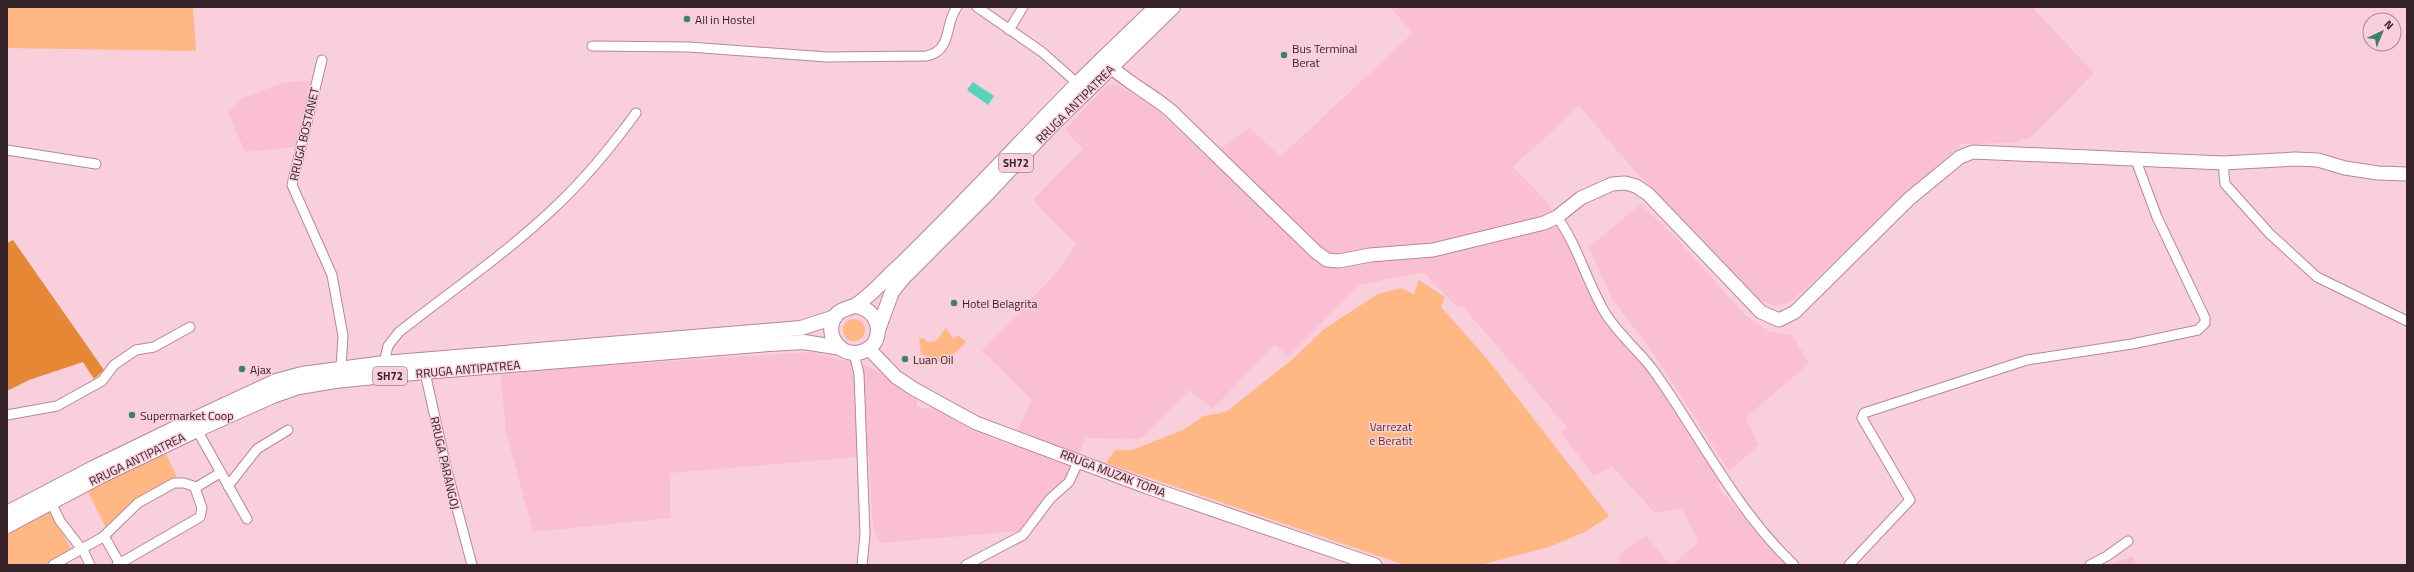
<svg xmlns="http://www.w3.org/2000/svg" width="2414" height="572" font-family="'Titillium Web',sans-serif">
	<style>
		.built { fill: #fbbfd3 }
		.green { fill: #ffb883 }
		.forest { fill: #e68736 }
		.water { fill: #55d4ba }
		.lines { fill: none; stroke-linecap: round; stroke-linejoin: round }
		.street-casing { stroke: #b78797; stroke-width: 11 }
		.secondary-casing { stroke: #b78797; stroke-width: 15 }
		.primary-casing { stroke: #b78797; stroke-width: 16 }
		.street { stroke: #fff; stroke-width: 9 }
		.secondary { stroke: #fff; stroke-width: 13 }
		.primary { stroke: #fff; stroke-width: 14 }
		.poi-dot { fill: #3d8071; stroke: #f9cfdc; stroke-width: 1.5 }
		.labels { text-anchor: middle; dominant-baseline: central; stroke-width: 3; stroke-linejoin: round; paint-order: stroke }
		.shield { fill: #f9cfdc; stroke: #70565f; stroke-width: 1 }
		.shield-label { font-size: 11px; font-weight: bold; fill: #362229 }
		.poi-label { font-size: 12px; fill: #362229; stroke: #f9cfdc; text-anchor: start }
		.street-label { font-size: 12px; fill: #362229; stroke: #f9cfdc }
		.park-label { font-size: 12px; fill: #5f3819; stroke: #f9cfdc }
	</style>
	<rect width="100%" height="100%" fill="#f9cfdc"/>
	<!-- built -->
	<g class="built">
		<polygon points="1390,7 2032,7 2094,73 2031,137 2012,143 1962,144 1797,296 1787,303 1774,306 1761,301 1633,169 1579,106 1513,167 1548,203 1575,257 1600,315 1642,363 1724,479 1717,487 1790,565 1672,565 1698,542 1682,508 1655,513 1612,466 1594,476 1561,433 1567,427 1464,308 1456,306 1423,272 1359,285 1288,357 1275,344 1213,409 1189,390 1140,439 1086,438 1064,487 1022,531 880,543 874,532 872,516 869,456 670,473 670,518 533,532 506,431 500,372 811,352 870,367 917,396 917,407 935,409 974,431 1010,445 1032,400 982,351 1058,271 1076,244 1033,200 1083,149 1065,130 1106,86 1114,84 1150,103 1208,158 1250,128 1280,157 1413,33"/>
		<polygon points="313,81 297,147 245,152 228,112 243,98 284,82"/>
		<polygon points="1641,204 1676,238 1746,316 1770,332 1792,335 1809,363 1746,418 1759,445 1729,471 1652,351 1612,299 1589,247"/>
		<polygon points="1646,535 1670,565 1620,565 1619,555"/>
		<polygon points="2133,556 2136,565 2109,565"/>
	</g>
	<!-- green -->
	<g class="green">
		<polygon points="7,7 193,7 196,51 7,48"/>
		<polygon points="1419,280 1445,297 1441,307 1488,360 1609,516 1585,532 1549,547 1480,565 1405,565 1106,463 1115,450 1132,450 1183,430 1204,416 1226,412 1293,359 1324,329 1378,294 1400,288 1414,294"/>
		<circle cx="854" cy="330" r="11"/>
		<polygon points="946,328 953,339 958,335 966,342 944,364 921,354 919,339 923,338 928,342 936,341"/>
		<polygon points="164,449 178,480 107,530 86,488"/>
		<polygon points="50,509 72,551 48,565 7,565 7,532"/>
	</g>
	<!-- forest -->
	<polygon class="forest" points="13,240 104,370 94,379 83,362 29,380 7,391 7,243"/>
	<!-- water -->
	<polygon class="water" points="973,82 994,96 988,105 967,90"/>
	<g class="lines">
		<!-- street casing -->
		<g class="street-casing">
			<g id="street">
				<polyline points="977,7 1042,52 1077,83"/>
				<polyline points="1009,30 1023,7"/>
				<path d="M592,46L689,47L827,57L926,56C953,51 944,24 957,7"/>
				<polyline points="322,60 292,185 332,275 343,336 341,367"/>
				<polyline points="7,150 96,164"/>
				<polyline points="2223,163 2225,184 2270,234 2317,277 2407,321"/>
				<path d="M1557,217C1578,246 1586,280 1604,311C1617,334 1641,352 1656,374C1701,438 1737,511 1794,565"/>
				<polyline points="854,353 859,374 865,534 862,565"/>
				<path d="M384,363L388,346L399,332C451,291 507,253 555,207C585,179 612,146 636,113"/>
				<polyline points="424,368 446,467 472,565"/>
				<polyline points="7,415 57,406 102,381 114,365 136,350 154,347 190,327"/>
				<polyline points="197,430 247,519"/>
				<polyline points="228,486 257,449 288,430"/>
				<polyline points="51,502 60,521 84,552 90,565"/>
				<polyline points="104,536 120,564"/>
				<polyline points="53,565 103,537 138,503 174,483 184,483 196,487"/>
				<polyline points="117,565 200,517 202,508 195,488 220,473"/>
				<polyline points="966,565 1023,535 1050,499 1069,482 1079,460"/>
				<polyline points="1849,565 1910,500 1862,418 1864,413 2027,360 2132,344 2198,330 2205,323 2205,318 2157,217 2135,158"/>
				<polyline points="2090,565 2107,556 2128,541"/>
			</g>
		</g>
		<!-- secondary casing -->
		<g class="secondary-casing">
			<g id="secondary">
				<path d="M1104,60C1122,80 1150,93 1171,111L1316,252L1327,260L1339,261L1370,255L1433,250L1544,223L1557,217L1581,198L1612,184L1625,183L1636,186L1648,194L1761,312L1779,320L1795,312L1909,199L1960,157L1973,152L2223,163L2295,159L2318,160L2345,168L2378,173L2407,174"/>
				<polyline points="868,348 896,377 914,389 976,423 1147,487 1375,565"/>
			</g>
		</g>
		<!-- primary casing -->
		<g class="primary-casing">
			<g id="primary">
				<path d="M855,306C886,310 885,352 855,353C836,353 825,332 835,316C841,308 849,309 856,305C870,296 884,280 896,269C958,209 1016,146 1076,85C1102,58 1130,33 1156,7"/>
				<polyline points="878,330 892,292 904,277 988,193 1052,125 1173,7"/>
				<polyline points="7,513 95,467 192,420 276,381 302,374 384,363 801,328 835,317"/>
				<polyline points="7,526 99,477 197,430 273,396 299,387 335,381 424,372 769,344 804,342 841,348"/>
			</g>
		</g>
		<!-- street -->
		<use href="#street" class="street"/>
		<!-- secondary -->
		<use href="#secondary" class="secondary"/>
		<!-- primary -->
		<use href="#primary" class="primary"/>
	</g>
	<!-- markers -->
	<g class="poi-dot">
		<circle cx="687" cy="19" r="4"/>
		<circle cx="1284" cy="55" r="4"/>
		<circle cx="954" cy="303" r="4"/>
		<circle cx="905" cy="359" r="4"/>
		<circle cx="242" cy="369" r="4"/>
		<circle cx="132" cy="415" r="4"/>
	</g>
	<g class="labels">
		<!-- shield labels -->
		<g class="shield">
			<rect x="999" y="154" width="34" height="18" rx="3"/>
			<rect x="373" y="367" width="34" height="18" rx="3"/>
		</g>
		<g class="shield-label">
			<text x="1016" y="163">SH72</text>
			<text x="390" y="376">SH72</text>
		</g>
		<!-- poi labels -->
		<g class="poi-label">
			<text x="695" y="19">All in Hostel</text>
			<text x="1292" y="48">Bus Terminal<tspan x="1292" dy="14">Berat</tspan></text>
			<text x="962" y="303">Hotel Belagrita</text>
			<text x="913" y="359">Luan Oil</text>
			<text x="250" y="369">Ajax</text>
			<text x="140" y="415">Supermarket Coop</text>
		</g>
		<!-- street labels -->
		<g class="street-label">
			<text transform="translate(1075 104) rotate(-45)">RRUGA ANTIPATREA</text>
			<text transform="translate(304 134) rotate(-77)">RRUGA BOSTANET</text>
			<text transform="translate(468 369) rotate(-5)">RRUGA ANTIPATREA</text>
			<text transform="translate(137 459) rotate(-26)">RRUGA ANTIPATREA</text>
			<text transform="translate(445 463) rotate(77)">RRUGA PARANGOJ</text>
			<text transform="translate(1113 473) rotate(21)">RRUGA MUZAK TOPIA</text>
		</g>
		<!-- park labels -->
		<g class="park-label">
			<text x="1391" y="426">Varrezat<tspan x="1391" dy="14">e Beratit</tspan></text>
		</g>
	</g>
	<!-- border -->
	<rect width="2414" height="572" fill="none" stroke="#362229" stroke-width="16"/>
	<!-- north arrow -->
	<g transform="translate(2382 32) rotate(44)"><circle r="19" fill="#f9cfdc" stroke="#ab8a94"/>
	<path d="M0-3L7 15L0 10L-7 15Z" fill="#3d8071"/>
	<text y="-6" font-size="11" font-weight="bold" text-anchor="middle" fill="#362229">N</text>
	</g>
</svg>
